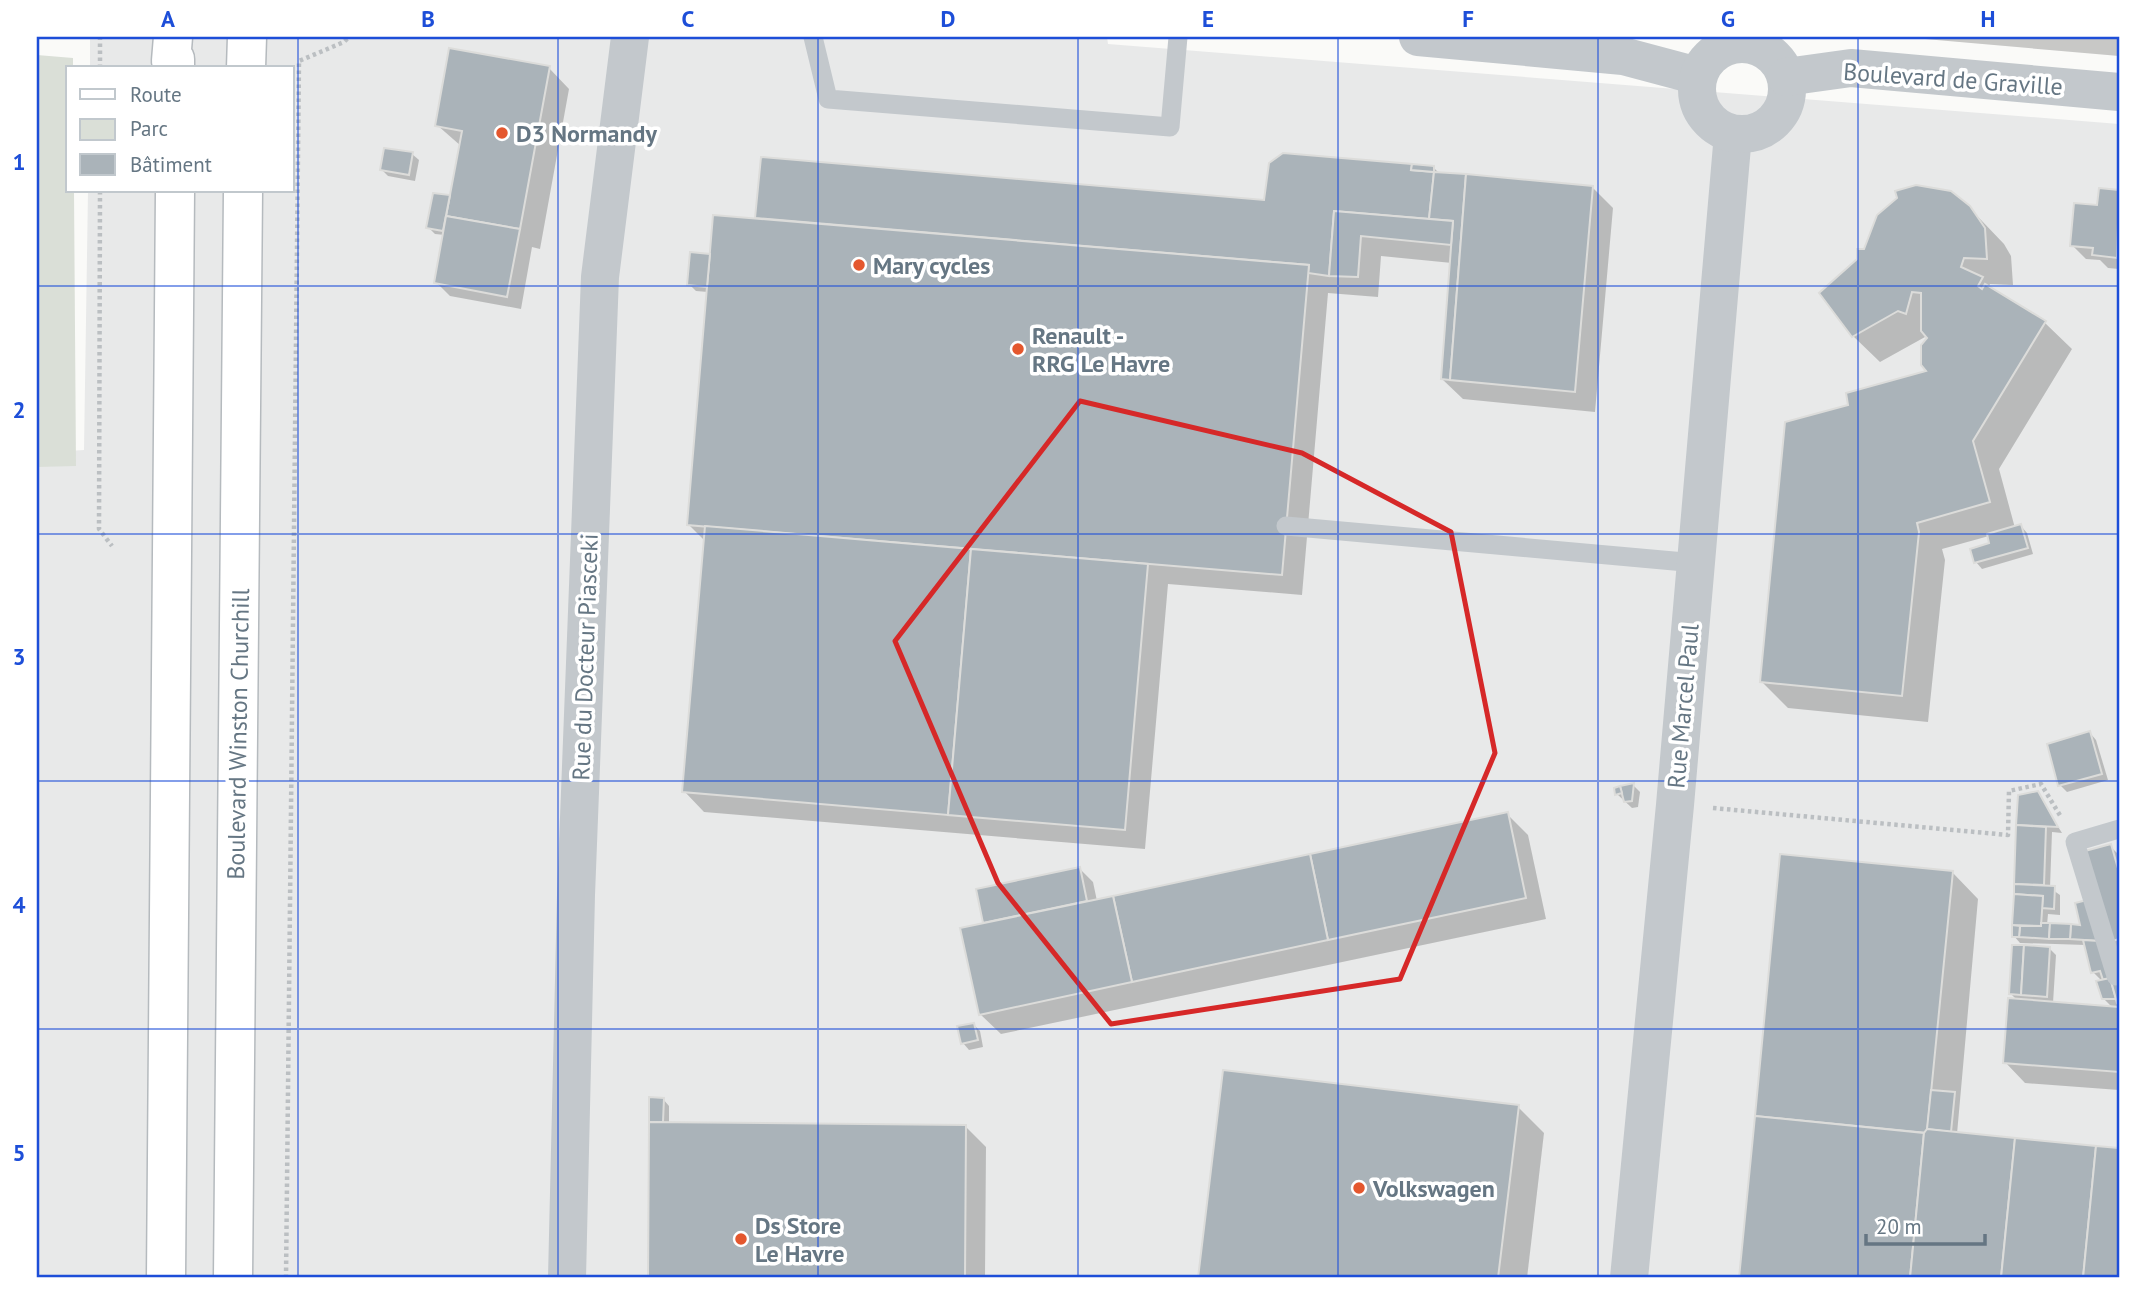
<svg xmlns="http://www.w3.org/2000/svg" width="2156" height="1315" font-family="'PT Sans',sans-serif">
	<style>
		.built { fill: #e8e9e9 }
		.green { fill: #dadfd7 }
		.shadow { fill: #0003 }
		.building { fill: #aab3b9; stroke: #dcdcda; stroke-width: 2 }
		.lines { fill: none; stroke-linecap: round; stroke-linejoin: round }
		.primary-casing { stroke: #b5babe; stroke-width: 41 }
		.path { stroke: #bbbfc2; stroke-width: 4.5; stroke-dasharray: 3.5 3.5; stroke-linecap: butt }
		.service { stroke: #c3c8cc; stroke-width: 19 }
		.minor { stroke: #c3c8cc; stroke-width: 38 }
		.tertiary { stroke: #c3c8cc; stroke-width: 38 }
		.primary { stroke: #fff; stroke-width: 38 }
		.marked { fill: none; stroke: #d62828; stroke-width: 5; stroke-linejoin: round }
		.grid { fill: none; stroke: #1d4ed8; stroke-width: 2; stroke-opacity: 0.55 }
		.poi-dot { fill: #e4572e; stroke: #fff; stroke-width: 2.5 }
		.labels { text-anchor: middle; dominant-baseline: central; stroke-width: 7; stroke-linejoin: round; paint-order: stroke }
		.street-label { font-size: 24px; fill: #657683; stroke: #fff }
		.poi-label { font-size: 24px; font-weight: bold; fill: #657683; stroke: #fff; text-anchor: start }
		.neatline { fill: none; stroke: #1d4ed8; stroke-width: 2.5 }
		.grid-label { font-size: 23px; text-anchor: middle; font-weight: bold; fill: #1d4ed8 }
	</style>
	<rect width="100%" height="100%" fill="#fafaf8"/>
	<!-- built -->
	<polygon class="built" points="90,37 1107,37 1108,44 2119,124 2119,1278 37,1278 37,453 84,450 88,191 292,191 292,68 90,68"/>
	<!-- green -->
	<polygon class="green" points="37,55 73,58 73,68 68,68 68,191 74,191 76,466 37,467"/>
	<!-- shadow -->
	<g class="shadow">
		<polygon points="1902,37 2119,37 2119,56"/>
		<polygon points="549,68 569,89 540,249 532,247 521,309 450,296 436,282 445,235 435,234 428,227 451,199 461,146 437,125"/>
		<polygon points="412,154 419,160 415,181 388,176 382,170"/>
		<polygon points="762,159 1266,202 1434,168 1440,174 1593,188 1613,208 1595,412 1463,399 1442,379 1452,263 1381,256 1378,297 1328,293 1302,595 1168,584 1145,849 704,812 684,791 705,541 688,524 708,292 696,291 689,284 711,256 757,220"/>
		<polygon points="1916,187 1936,188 1960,198 2004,244 2011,256 2013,285 1990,284 1989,286 2045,323 2072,349 1999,469 2015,528 2021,526 2027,533 2033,554 1982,569 1976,562 1992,544 1989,536 1942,549 1945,560 1928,722 1788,708 1762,682 1850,406 1929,372 1929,338 1925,337 1880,362 1853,336 1859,260"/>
		<polygon points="2100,190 2119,192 2119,269 2108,268 2100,260 2086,259 2072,245 2099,207"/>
		<polygon points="2090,733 2096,740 2108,780 2067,792 2060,785"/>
		<polygon points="1633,785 1640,792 1638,807 1632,808 1617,794"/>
		<polygon points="2037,793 2062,833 2052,832 2050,888 2060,895 2060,915 2048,914 2047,925 2082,927 2077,905 2119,980 2119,1090 2025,1083 2005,1062 2018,1001 2011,994 2049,948 2056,955 2053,1003 2113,1008 2103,998 2102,981 2093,972 2086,945 2020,943 2014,936 2019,797"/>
		<polygon points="1507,814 1528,835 1546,919 1001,1034 980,1014 985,922 1079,868 1093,882 1097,901"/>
		<polygon points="2110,846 2119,855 2119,957 2114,940"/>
		<polygon points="1782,856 1952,872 1978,899 1957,1134 2119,1150 2119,1278 1741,1278"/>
		<polygon points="974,1025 980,1031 983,1047 969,1050 963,1043"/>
		<polygon points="1224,1072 1518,1107 1544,1133 1527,1278 1200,1278"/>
		<polygon points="663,1099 669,1106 669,1124 965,1126 986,1147 985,1278 650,1278 651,1122"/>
	</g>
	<!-- building -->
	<g class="building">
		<polygon points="449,48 550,66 520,229 446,216 462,131 435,126"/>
		<polygon points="384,148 413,152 409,175 380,170"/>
		<polygon points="1283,153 1412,164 1411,170 1434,172 1429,219 1334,211 1329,276 1308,273 1309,265 755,218 761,157 1264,200 1269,163"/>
		<polygon points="1412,164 1434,166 1434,172 1411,170"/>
		<polygon points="1434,172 1466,174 1450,380 1441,379 1453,221 1429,219"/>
		<polygon points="1466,174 1593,186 1575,392 1450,380"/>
		<polygon points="1916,185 1951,191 1970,206 1985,228 1987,259 1964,258 1961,267 1983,277 1978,286 1982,289 1985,284 2046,321 1973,441 1990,502 1917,523 1919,532 1902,696 1760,682 1785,422 1848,405 1846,393 1926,371 1921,365 1921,345 1927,338 1921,331 1921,293 1912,292 1906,314 1898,311 1852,337 1819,293 1857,259 1857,249 1864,249 1877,215 1897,198 1895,191"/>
		<polygon points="2099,188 2119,190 2117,258 2092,255 2093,248 2070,246 2074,203 2097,205"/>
		<polygon points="433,193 450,195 443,231 426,228"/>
		<polygon points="1334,211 1453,221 1451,245 1361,236 1358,277 1329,276"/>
		<polygon points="713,215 1309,265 1282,575 687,525"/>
		<polygon points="446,216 520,229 507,297 434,283"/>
		<polygon points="690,252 710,254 707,287 687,285"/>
		<polygon points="2021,524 2028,548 1974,563 1970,549 1989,543 1987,534"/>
		<polygon points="705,526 971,549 948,815 682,792"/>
		<polygon points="971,549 1148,564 1125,830 948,815"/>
		<polygon points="2090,731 2102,774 2058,786 2047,744"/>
		<polygon points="1634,783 1632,801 1624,802 1620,786"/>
		<polygon points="1620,786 1622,793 1615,795 1614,788"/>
		<polygon points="2038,791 2058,827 2016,825 2018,795"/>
		<polygon points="1508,812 1526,898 1328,940 1310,854"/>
		<polygon points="2016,825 2046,827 2044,885 2014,884"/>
		<polygon points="2111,844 2119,872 2119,939 2113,941 2085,851"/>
		<polygon points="1310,854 1328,940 1132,982 1113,896"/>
		<polygon points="1780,854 1953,871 1927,1133 1755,1116"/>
		<polygon points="1080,867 1087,901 983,923 976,889"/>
		<polygon points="2014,884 2055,886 2054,909 2042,908 2043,896 2014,894"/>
		<polygon points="2014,894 2043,896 2041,926 2012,925"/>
		<polygon points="1113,896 1132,982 979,1015 960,928"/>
		<polygon points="2087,900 2099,941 2070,939 2071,924 2080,925 2075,903"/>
		<polygon points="2041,923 2050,923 2049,939 2019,937 2020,926 2041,926"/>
		<polygon points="2050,923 2071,924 2070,939 2049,939"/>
		<polygon points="2012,925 2020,926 2019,937 2012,937"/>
		<polygon points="2083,940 2099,941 2110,978 2103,980 2100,971 2091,973"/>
		<polygon points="2012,945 2024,945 2021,995 2009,994"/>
		<polygon points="2024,945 2050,947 2047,997 2021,995"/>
		<polygon points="2110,978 2116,999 2102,999 2096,981"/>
		<polygon points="2119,978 2119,1002 2117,1003 2111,981"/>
		<polygon points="2008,998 2119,1007 2119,1072 2003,1063"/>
		<polygon points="974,1023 978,1040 961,1044 957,1026"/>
		<polygon points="1223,1070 1519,1105 1498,1278 1198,1278"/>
		<polygon points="1931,1090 1955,1092 1951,1132 1927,1129"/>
		<polygon points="649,1097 664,1098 663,1122 649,1122"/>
		<polygon points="1755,1116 1924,1133 1910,1278 1739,1278"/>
		<polygon points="649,1122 966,1125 965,1278 648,1278"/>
		<polygon points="1927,1129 2015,1138 2001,1278 1910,1278 1924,1133"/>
		<polygon points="2015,1138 2096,1146 2083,1278 2001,1278"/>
		<polygon points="2096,1146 2119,1148 2119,1278 2083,1278"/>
	</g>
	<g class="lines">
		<!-- primary casing -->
		<g class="primary-casing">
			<g id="primary">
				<polyline points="173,37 171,61 175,59 175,68"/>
				<polyline points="246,68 247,37"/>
				<polyline points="166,1278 175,191"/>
				<polyline points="233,1278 243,191"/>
			</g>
		</g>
		<!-- path -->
		<g class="path">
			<polyline points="100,68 100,37"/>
			<polyline points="100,191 99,529 112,546"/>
			<polyline points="1713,808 2008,835 2009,791 2041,784 2061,817"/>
			<polyline points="286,1278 299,61 344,42 349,37"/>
		</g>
		<!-- service -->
		<g class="service">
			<polyline points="813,37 828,99 1170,127 1178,37"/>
			<polyline points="1286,526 1696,563"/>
			<polyline points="2116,976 2075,842 2119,829"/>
		</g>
		<!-- minor -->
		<g class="minor">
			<polyline points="567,1278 576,895 600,277 630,37"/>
			<polyline points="1629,1278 1675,805 1733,134"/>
		</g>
		<!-- tertiary -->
		<g class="tertiary">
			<polyline points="1418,37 1623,56 1698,76"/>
			<circle cx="1742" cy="89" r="45"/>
			<polyline points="1786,77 1851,68 2119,92"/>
		</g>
		<!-- primary -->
		<use href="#primary" class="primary"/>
	</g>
	<!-- marked area -->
	<path class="marked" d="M1080,401L1302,453L1451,532L1495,753L1400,979L1111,1024L998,883L895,641Z"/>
	<!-- grid -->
	<path class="grid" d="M298,37V1278M558,37V1278M818,37V1278M1078,37V1278M1338,37V1278M1598,37V1278M1858,37V1278M37,286H2119M37,534H2119M37,781H2119M37,1029H2119"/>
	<!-- markers -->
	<g class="poi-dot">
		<circle cx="502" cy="133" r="7"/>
		<circle cx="859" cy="265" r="7"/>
		<circle cx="1018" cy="349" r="7"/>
		<circle cx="1359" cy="1188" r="7"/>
		<circle cx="741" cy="1239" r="7"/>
	</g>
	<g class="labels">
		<!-- street labels -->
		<g class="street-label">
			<text transform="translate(1953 79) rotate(4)">Boulevard de Graville</text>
			<text transform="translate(585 657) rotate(-88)">Rue du Docteur Piasceki</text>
			<text transform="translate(1683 706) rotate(-85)">Rue Marcel Paul</text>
			<text transform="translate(238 734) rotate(-89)">Boulevard Winston Churchill</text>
		</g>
		<!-- poi labels -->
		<g class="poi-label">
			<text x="516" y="133">D3 Normandy</text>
			<text x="873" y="265">Mary cycles</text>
			<text x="1032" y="335">Renault -<tspan x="1032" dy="28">RRG Le Havre</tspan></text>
			<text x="1373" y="1188">Volkswagen</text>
			<text x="755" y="1225">Ds Store<tspan x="755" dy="28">Le Havre</tspan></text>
		</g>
	</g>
	<!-- border -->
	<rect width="2156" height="1315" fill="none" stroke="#ffffff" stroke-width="77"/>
	<!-- legend -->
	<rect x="66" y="66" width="228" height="126" fill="#ffffff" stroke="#c1c8cd" stroke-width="2"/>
	<rect x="80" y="89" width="35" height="10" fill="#ffffff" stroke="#c1c8cd" stroke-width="2"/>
	<text x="130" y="102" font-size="21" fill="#657683">Route</text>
	<rect x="80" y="119" width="35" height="21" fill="#dadfd7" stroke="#c1c8cd" stroke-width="2"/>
	<text x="130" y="136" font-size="21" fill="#657683">Parc</text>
	<rect x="80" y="154" width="35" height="21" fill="#aab3b9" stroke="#c1c8cd" stroke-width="2"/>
	<text x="130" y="172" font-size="21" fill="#657683">Bâtiment</text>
	<!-- scale -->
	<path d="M1866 1234v10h119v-10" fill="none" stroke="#657683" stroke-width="3.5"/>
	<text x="1876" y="1234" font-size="21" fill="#657683" stroke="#ffffff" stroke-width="5" paint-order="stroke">20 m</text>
	<rect x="38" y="38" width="2080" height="1238" class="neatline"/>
	<g class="grid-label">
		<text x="168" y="27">A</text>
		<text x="428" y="27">B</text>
		<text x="688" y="27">C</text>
		<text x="948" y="27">D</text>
		<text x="1208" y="27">E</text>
		<text x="1468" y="27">F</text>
		<text x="1728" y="27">G</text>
		<text x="1988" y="27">H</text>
		<text x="19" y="170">1</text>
		<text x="19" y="418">2</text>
		<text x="19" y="665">3</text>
		<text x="19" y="913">4</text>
		<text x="19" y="1161">5</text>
	</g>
</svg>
